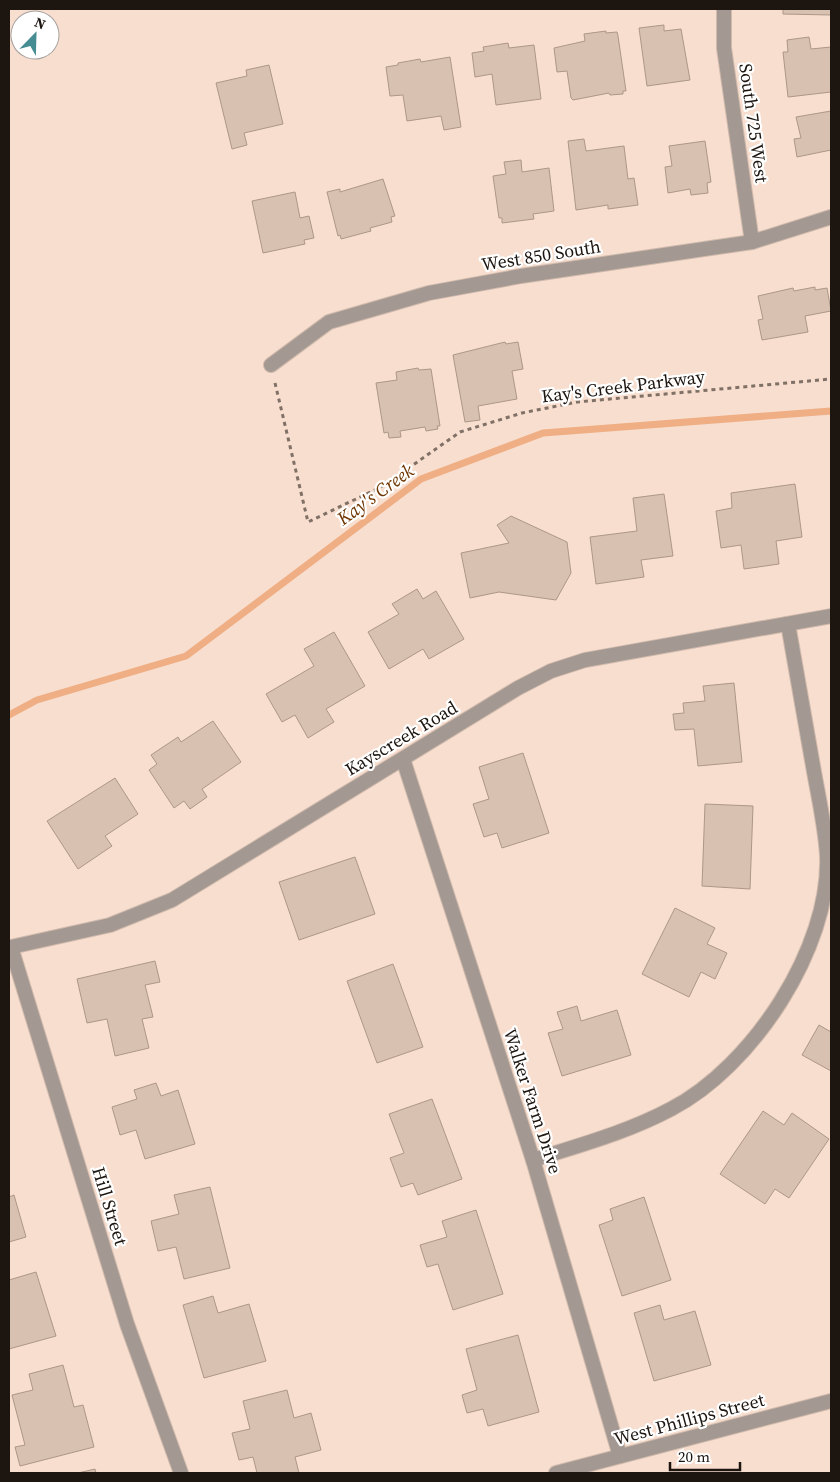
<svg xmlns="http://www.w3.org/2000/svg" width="840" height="1482" font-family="'Source Serif 4',serif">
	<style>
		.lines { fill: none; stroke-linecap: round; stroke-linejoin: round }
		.stream { stroke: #efae83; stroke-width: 7 }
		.building { fill: #d9c1b2; stroke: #ad9788 }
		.minor-casing { stroke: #d0baac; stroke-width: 16 }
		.path { stroke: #807066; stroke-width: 3; stroke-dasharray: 4 4; stroke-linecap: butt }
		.minor { stroke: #a39892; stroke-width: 14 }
		.labels { text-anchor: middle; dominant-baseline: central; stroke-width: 4.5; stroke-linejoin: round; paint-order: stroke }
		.street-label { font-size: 18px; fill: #1d150f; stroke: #fff }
		.water-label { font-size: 19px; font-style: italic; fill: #703601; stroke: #fff }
	</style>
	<rect width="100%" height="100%" fill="#f7decf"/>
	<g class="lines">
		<!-- stream -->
		<polyline class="stream" points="9,715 37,700 186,656 421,479 543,433 831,411"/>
	</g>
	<!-- building -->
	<g class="building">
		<polygon points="783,9 831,9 831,15 783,14"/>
		<polygon points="664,25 664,31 681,29 690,80 647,86 639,28"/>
		<polygon points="606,31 606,33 617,32 618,36 626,91 623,91 623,94 610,95 609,93 573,100 571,98 567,71 557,72 554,48 585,41 584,34"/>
		<polygon points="809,37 811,49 831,47 831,92 788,97 783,52 788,52 787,40"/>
		<polygon points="508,43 509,48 534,45 541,99 496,105 492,74 475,77 472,53 484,51 483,47"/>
		<polygon points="450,57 461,127 444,130 441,116 407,121 403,95 390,96 386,67 398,65 398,63 420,59 421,62"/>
		<polygon points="269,65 283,124 244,133 247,145 232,149 216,83 247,76 246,70"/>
		<polygon points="831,111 831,150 797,157 794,139 801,138 796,117"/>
		<polygon points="584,139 586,151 624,146 628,179 634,178 638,205 608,209 608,205 576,210 568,141"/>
		<polygon points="705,141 711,182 707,183 708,193 691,195 690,189 668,193 665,167 672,166 669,146"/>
		<polygon points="521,160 522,172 549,168 554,211 533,214 534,219 502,223 502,218 499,218 493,176 506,174 504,162"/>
		<polygon points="383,179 395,216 391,217 392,222 370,228 371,231 341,239 340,235 338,236 327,192 340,189 340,192"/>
		<polygon points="295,192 300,218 309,216 314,238 304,240 305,244 263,253 252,201"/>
		<polygon points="815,287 815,290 827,288 831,311 805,316 808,332 762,340 758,320 763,319 758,296 793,288 794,291"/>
		<polygon points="505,342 506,344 518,342 523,369 512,371 517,399 478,406 480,420 465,422 453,355"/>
		<polygon points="418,368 419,370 431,369 440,426 437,426 438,429 426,431 425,427 400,431 401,437 389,438 388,432 384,433 376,383 397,380 396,372"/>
		<polygon points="795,484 802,537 776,541 779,564 744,569 741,545 721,548 716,511 732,508 731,493"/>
		<polygon points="664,494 673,556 641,560 644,577 596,584 590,537 637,531 633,498"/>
		<polygon points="511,516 567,542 571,573 556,600 499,592 470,598 461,553 509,543 497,525"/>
		<polygon points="417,589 423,599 436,591 464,639 429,659 423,649 389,669 368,632 399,614 392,604"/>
		<polygon points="334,632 365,686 326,709 334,722 308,738 295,715 282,722 266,694 314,666 304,649"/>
		<polygon points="734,683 742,762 698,766 694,729 675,730 673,714 684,713 683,703 705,701 703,686"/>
		<polygon points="213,721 241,762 202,789 207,797 190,809 184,801 174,808 149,770 157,764 151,755 178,737 181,742"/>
		<polygon points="523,753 549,833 502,848 497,833 484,837 473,804 489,799 479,767"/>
		<polygon points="115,778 138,814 105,836 112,846 78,869 47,821"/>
		<polygon points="705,804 753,806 750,889 702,886"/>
		<polygon points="355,857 375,914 299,940 279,882"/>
		<polygon points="675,908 715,928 707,944 727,953 715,979 701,972 689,997 642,974"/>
		<polygon points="155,961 160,982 145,985 153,1017 142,1019 149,1048 115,1056 107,1019 87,1023 77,979"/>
		<polygon points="393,964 423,1047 377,1063 347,981"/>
		<polygon points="577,1006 581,1021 617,1010 631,1055 562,1076 548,1033 563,1029 557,1012"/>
		<polygon points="819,1025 831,1032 831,1071 802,1055"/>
		<polygon points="156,1083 161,1096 178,1090 195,1144 145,1159 136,1130 120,1135 112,1107 137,1099 134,1090"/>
		<polygon points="432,1099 462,1179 418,1195 413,1183 401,1187 390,1158 404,1153 389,1114"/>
		<polygon points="763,1111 784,1125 792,1113 829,1139 789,1198 775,1189 765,1204 720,1174"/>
		<polygon points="210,1187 230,1268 184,1279 176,1247 158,1251 151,1221 179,1214 174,1195"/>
		<polygon points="14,1195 26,1237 9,1242 9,1197"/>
		<polygon points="644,1197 671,1280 622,1296 599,1225 613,1220 610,1209"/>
		<polygon points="476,1210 503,1294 453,1310 438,1264 427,1267 420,1245 447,1237 442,1221"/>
		<polygon points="36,1272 56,1336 9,1349 9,1280"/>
		<polygon points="213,1296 218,1313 249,1304 266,1361 204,1378 183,1305"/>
		<polygon points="660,1305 664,1320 695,1311 711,1365 654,1381 634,1313"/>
		<polygon points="518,1335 539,1412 488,1426 483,1409 467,1413 462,1395 477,1390 466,1349"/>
		<polygon points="63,1365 74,1407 83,1405 94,1447 20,1466 15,1447 25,1445 12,1395 33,1390 29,1374"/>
		<polygon points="287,1390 294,1418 311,1413 321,1450 295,1457 299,1473 257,1473 253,1457 239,1460 232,1433 250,1429 243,1401"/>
		<polygon points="95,1469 96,1473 78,1473"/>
	</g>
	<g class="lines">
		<!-- minor casing -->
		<g class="minor-casing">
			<g id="minor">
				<polyline points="724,9 724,48 752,242"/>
				<polyline points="271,365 329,322 429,293 521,276 752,242 831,217"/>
				<polyline points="403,759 533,1160 620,1456"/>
				<path d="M533,1160C580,1145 628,1132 671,1109C752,1067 831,948 827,855C825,825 818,795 813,766C805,718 796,671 788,624"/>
				<polyline points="181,1473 127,1324 11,947 110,925 172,900 518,688 551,671 585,660 831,616"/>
				<polyline points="556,1473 831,1401"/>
			</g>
		</g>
		<!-- path -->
		<polyline class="path" points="275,383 308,522 383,486 460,432 522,413 577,402 831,379"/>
		<!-- minor -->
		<use href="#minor" class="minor"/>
	</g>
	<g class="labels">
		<!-- street labels -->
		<g class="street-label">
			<text transform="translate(754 123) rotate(82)">South 725 West</text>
			<text transform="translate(541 255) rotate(-9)">West 850 South</text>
			<text transform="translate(623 386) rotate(-7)">Kay's Creek Parkway</text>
			<text transform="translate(401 738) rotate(-31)">Kayscreek Road</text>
			<text transform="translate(533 1101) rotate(72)">Walker Farm Drive</text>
			<text transform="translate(110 1206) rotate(73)">Hill Street</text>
			<text transform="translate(689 1419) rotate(-15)">West Phillips Street</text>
		</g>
		<!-- water labels -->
		<g class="water-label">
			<text transform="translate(375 494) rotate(-36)">Kay's Creek</text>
		</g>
	</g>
	<!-- border -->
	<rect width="840" height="1482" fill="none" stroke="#1d150f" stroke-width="20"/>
	<!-- north arrow -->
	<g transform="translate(35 35) rotate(23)"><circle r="24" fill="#ffffff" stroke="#a5a19f"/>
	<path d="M0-4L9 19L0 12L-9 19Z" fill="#458c93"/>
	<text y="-8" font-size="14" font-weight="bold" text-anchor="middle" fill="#1d150f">N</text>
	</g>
	<!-- scale -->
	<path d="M670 1462v8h70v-8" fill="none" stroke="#1d150f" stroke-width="2.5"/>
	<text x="678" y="1462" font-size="15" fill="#1d150f" stroke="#ffffff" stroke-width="4" paint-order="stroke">20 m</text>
</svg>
